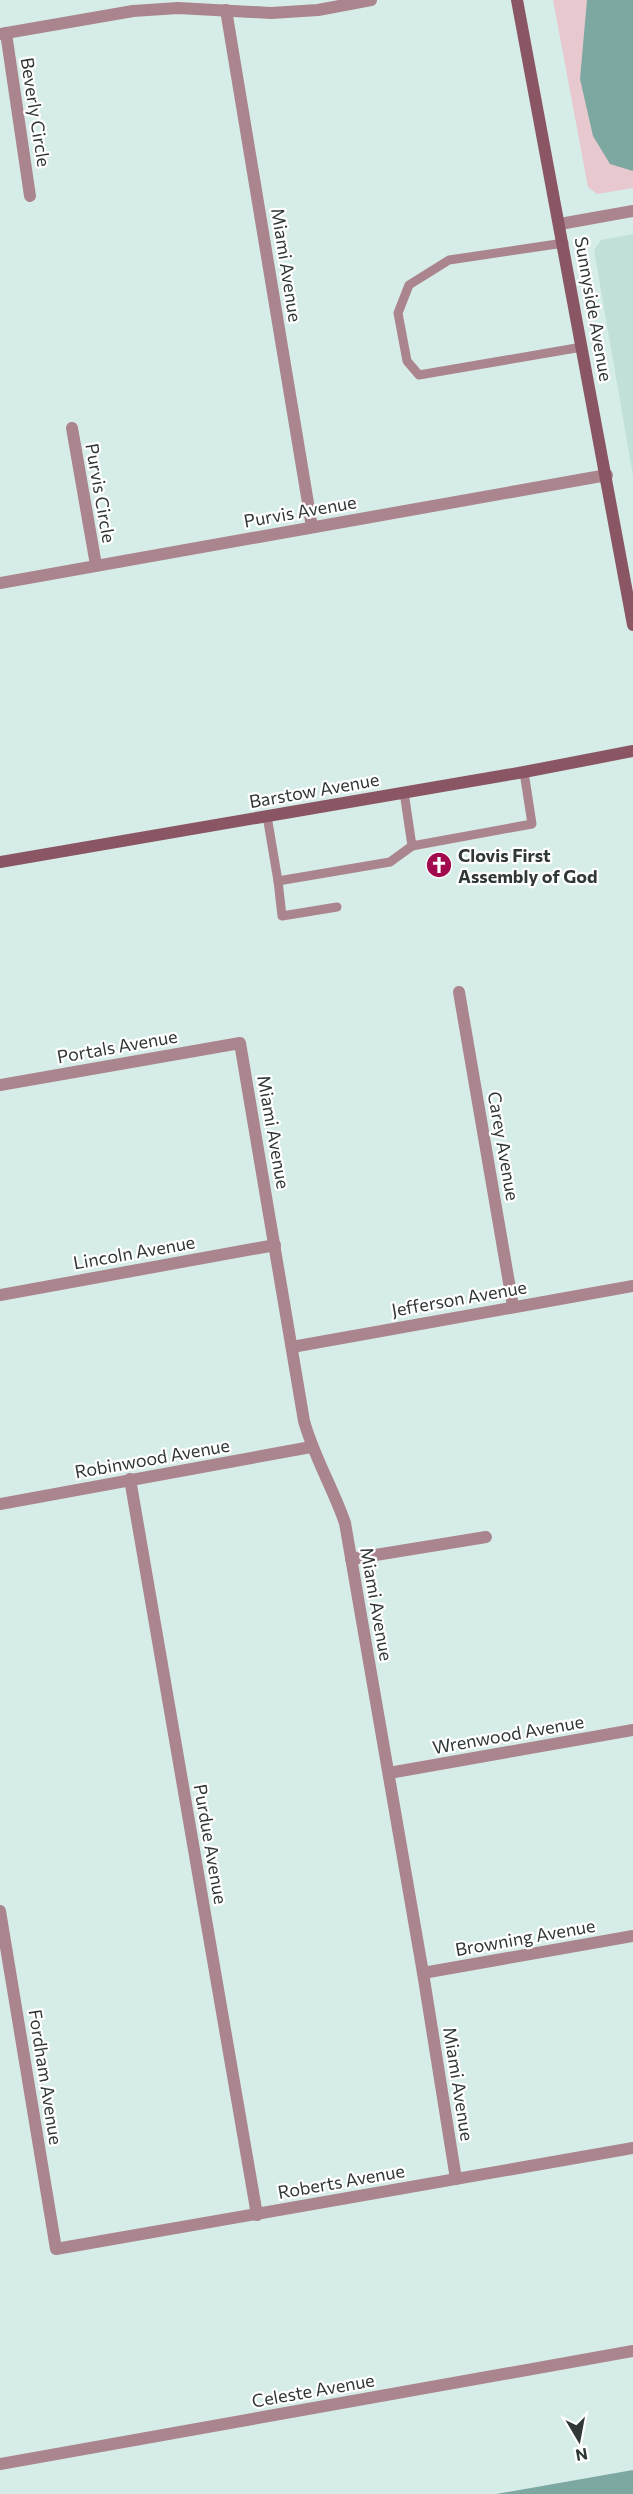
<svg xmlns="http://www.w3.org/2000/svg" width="633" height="2494" font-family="Commissioner,sans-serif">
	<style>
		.built { fill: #c2e0da }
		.green { fill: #e6c8ce }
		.water { fill: #7da8a1 }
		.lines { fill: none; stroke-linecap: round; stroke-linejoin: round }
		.lane { stroke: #ab858d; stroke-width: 9 }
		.street { stroke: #ab858d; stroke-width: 12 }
		.secondary { stroke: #8b5663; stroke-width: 12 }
		.labels { text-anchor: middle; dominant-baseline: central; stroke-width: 4.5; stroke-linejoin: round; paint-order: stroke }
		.street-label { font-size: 18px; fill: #303837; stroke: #fff }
		.poi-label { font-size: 18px; font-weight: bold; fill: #303837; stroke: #fff; text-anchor: start }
	</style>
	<rect width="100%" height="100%" fill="#d6ece8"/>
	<!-- built -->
	<polygon class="built" points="633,234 633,476 594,250 601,240"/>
	<!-- green -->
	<polygon class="green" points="553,0 633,0 633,188 597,194 588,187"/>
	<!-- water -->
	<g class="water">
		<polygon points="587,0 633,0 633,171 610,164 593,136 580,79"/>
		<polygon points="633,2470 633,2494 496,2494"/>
	</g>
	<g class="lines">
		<!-- lane -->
		<g class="lane">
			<polyline points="564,243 449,260 409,285 398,313 407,361 419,375 582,347"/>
			<polyline points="267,816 278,881 390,862 412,846 404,792"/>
			<polyline points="412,846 532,824 524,772"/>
			<polyline points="278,881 282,916 337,907"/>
		</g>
		<!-- street -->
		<g class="street">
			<polyline points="226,10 312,527"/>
			<polyline points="6,33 30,196"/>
			<polyline points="0,34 133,11 178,8 271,13 318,10 371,0"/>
			<polyline points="560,224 633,211"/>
			<polyline points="72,428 96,565"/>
			<polyline points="0,583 607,475"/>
			<polyline points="459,992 513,1306"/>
			<path d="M0,1085L240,1043L304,1421C314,1457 333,1488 345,1523L423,1973L456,2179"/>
			<polyline points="0,1295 275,1245"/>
			<polyline points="292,1347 633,1286"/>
			<polyline points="130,1479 257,2215"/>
			<polyline points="0,1504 311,1447"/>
			<polyline points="351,1559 486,1537"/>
			<polyline points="389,1773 633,1730"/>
			<polyline points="0,1911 56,2249 633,2148"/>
			<polyline points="423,1973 633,1936"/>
			<polyline points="0,2464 633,2351"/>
		</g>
		<!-- secondary -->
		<g class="secondary">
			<polyline points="517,0 633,625"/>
			<polyline points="0,862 524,772 633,751"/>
		</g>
	</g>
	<!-- icons -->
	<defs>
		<g id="church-disc" transform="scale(1.35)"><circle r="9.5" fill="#a10b4d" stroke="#fff"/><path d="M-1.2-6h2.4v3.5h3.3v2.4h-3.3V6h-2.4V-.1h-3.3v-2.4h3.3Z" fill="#fff"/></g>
	</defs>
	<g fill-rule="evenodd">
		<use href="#church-disc" x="439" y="865"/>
	</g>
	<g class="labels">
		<!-- street labels -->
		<g class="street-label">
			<text transform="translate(36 112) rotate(81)">Beverly Circle</text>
			<text transform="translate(287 265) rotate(81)">Miami Avenue</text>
			<text transform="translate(594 309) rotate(80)">Sunnyside Avenue</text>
			<text transform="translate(101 493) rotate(80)">Purvis Circle</text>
			<text transform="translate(300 511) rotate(-10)">Purvis Avenue</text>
			<text transform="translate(314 790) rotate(-10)">Barstow Avenue</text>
			<text transform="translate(117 1046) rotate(-10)">Portals Avenue</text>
			<text transform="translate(274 1132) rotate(80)">Miami Avenue</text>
			<text transform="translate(504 1146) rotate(80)">Carey Avenue</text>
			<text transform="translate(134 1252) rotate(-10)">Lincoln Avenue</text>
			<text transform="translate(459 1298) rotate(-10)">Jefferson Avenue</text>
			<text transform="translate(152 1458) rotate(-10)">Robinwood Avenue</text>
			<text transform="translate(377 1604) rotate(80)">Miami Avenue</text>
			<text transform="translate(508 1734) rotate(-10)">Wrenwood Avenue</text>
			<text transform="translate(211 1844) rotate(80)">Purdue Avenue</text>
			<text transform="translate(525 1937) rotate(-10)">Browning Avenue</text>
			<text transform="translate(46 2077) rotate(81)">Fordham Avenue</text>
			<text transform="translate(459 2084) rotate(81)">Miami Avenue</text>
			<text transform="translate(341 2181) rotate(-10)">Roberts Avenue</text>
			<text transform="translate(313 2390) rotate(-10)">Celeste Avenue</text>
		</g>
		<!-- poi labels -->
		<g class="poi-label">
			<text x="458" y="855">Clovis First<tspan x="458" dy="21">Assembly of God</tspan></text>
		</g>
	</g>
	<!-- north arrow -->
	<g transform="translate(579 2440) rotate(170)" stroke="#ffffff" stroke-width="4.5" paint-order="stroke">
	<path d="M0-4.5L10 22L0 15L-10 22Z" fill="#303837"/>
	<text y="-9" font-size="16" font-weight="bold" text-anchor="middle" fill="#303837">N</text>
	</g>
</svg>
